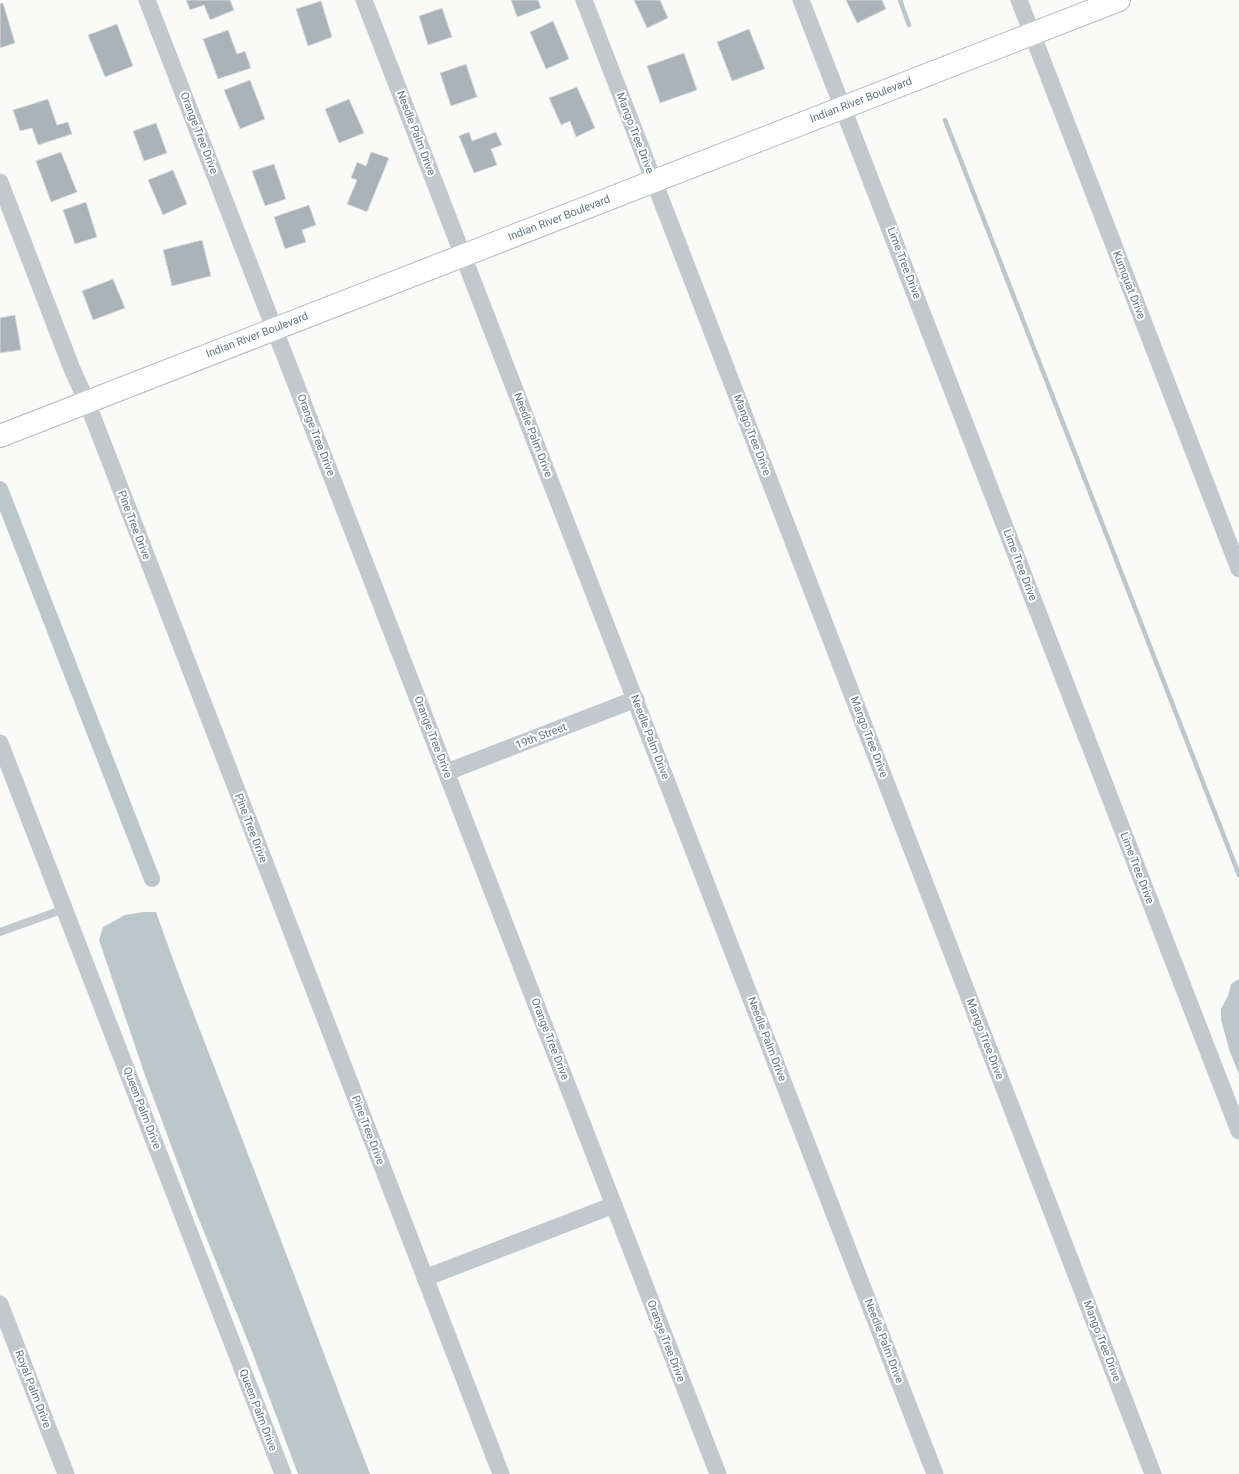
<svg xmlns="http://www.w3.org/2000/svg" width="1239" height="1474" font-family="Roboto,sans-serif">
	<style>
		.water { fill: #bbc7cb }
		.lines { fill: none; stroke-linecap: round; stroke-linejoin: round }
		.stream { stroke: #bbc7cb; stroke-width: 4.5 }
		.canal { stroke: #bbc7cb; stroke-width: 16 }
		.building { fill: #aab3b9; stroke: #dcdcda }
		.secondary-casing { stroke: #b3babf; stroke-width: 24 }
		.service { stroke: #c3c8cc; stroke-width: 8 }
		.minor { stroke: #c3c8cc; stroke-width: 17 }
		.secondary { stroke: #fff; stroke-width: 22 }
		.labels { text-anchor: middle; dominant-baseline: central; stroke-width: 4; stroke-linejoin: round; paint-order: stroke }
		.street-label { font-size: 11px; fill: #657683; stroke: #fff }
	</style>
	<rect width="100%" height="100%" fill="#fafaf8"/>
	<!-- water -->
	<g class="water">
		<path d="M143,912H156C184,992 216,1070 246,1149C288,1257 328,1366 370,1474H298L253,1354L196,1212L146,1078L99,940L103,927L125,915Z"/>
		<polygon points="1239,979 1239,1074 1230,1052 1221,1020 1221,1009 1228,996 1231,984"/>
	</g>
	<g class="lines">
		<!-- stream -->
		<g class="stream">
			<polyline points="900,0 909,25"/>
			<polyline points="945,120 1239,875"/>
		</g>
		<!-- canal -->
		<polyline class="canal" points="0,489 152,879"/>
	</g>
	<!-- building -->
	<g class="building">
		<polygon points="186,0 230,0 234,10 210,20 204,5 190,10"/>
		<polygon points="511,0 538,0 541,8 517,17"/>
		<polygon points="634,0 660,0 668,18 647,28"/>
		<polygon points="846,0 882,0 886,9 857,23"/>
		<polygon points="321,1 332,37 308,46 296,9"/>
		<polygon points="3,3 15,43 0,48 0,4"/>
		<polygon points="442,8 452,37 428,45 419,16"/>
		<polygon points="553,21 569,59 546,69 530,32"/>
		<polygon points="117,24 133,66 105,77 88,35"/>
		<polygon points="749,29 765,69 732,81 717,42"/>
		<polygon points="228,30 237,54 245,51 251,68 218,79 203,39"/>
		<polygon points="684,53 697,90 660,103 647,66"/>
		<polygon points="466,64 477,97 451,106 440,73"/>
		<polygon points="250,80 265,119 240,129 224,90"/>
		<polygon points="577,87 595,128 576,137 570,121 561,125 549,98"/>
		<polygon points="48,99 57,125 68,122 72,134 38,145 32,128 20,131 13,110"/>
		<polygon points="349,99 364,133 339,143 325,109"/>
		<polygon points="156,123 167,153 144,161 133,131"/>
		<polygon points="469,132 472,141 496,132 502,145 491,149 497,165 474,173 459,136"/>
		<polygon points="61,152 77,192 51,202 36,161"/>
		<polygon points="371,152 389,158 367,212 347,204 357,180 351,178 357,162 366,166"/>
		<polygon points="274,164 286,199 265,206 252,171"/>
		<polygon points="173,170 187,204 163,215 148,180"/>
		<polygon points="86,202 97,237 75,244 63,210"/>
		<polygon points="309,205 316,225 302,230 306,242 285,249 274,217"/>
		<polygon points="202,240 211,276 172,286 163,250"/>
		<polygon points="113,279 125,308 93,320 82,291"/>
		<polygon points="15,315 21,350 0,353 0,318"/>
	</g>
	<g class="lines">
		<!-- secondary casing -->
		<g class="secondary-casing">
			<polyline id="secondary" points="0,436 1119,0"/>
		</g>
		<!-- service -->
		<polyline class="service" points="0,932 64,909"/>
		<!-- minor -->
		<g class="minor">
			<polyline points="147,0 718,1474"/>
			<polyline points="364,0 935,1474"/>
			<polyline points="584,0 1153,1474"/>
			<polyline points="801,0 1239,1131"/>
			<polyline points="1019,0 1239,569"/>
			<polyline points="0,182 72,369 87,402 501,1474"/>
			<polyline points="0,743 283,1474"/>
			<polyline points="447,772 636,699"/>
			<polyline points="425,1278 614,1205"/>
			<polyline points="0,1304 66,1474"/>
		</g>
		<!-- secondary -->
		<use href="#secondary" class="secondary"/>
	</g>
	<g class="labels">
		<!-- street labels -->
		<g class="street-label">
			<text transform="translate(861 100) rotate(-21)">Indian River Boulevard</text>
			<text transform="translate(199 133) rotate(69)">Orange Tree Drive</text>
			<text transform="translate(416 133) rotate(69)">Needle Palm Drive</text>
			<text transform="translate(635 133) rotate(69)">Mango Tree Drive</text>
			<text transform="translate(559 218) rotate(-21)">Indian River Boulevard</text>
			<text transform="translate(904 263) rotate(69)">Lime Tree Drive</text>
			<text transform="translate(1129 285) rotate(69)">Kumquat Drive</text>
			<text transform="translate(257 335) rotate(-21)">Indian River Boulevard</text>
			<text transform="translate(316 435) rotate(69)">Orange Tree Drive</text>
			<text transform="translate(533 435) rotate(69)">Needle Palm Drive</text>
			<text transform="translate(752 435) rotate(69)">Mango Tree Drive</text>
			<text transform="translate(134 525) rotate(69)">Pine Tree Drive</text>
			<text transform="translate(1020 565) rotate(69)">Lime Tree Drive</text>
			<text transform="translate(541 736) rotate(-21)">19th Street</text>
			<text transform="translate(433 737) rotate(69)">Orange Tree Drive</text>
			<text transform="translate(650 737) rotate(69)">Needle Palm Drive</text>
			<text transform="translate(869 737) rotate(69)">Mango Tree Drive</text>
			<text transform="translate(251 828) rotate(69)">Pine Tree Drive</text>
			<text transform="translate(1137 868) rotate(69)">Lime Tree Drive</text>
			<text transform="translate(550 1039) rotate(69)">Orange Tree Drive</text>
			<text transform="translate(767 1039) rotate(69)">Needle Palm Drive</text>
			<text transform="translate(985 1039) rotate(69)">Mango Tree Drive</text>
			<text transform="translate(142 1108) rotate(69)">Queen Palm Drive</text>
			<text transform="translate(368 1130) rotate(69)">Pine Tree Drive</text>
			<text transform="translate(666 1341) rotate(69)">Orange Tree Drive</text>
			<text transform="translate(884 1341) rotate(69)">Needle Palm Drive</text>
			<text transform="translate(1102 1341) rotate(69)">Mango Tree Drive</text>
			<text transform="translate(33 1389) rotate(69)">Royal Palm Drive</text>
			<text transform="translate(258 1410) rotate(69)">Queen Palm Drive</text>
		</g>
	</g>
</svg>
